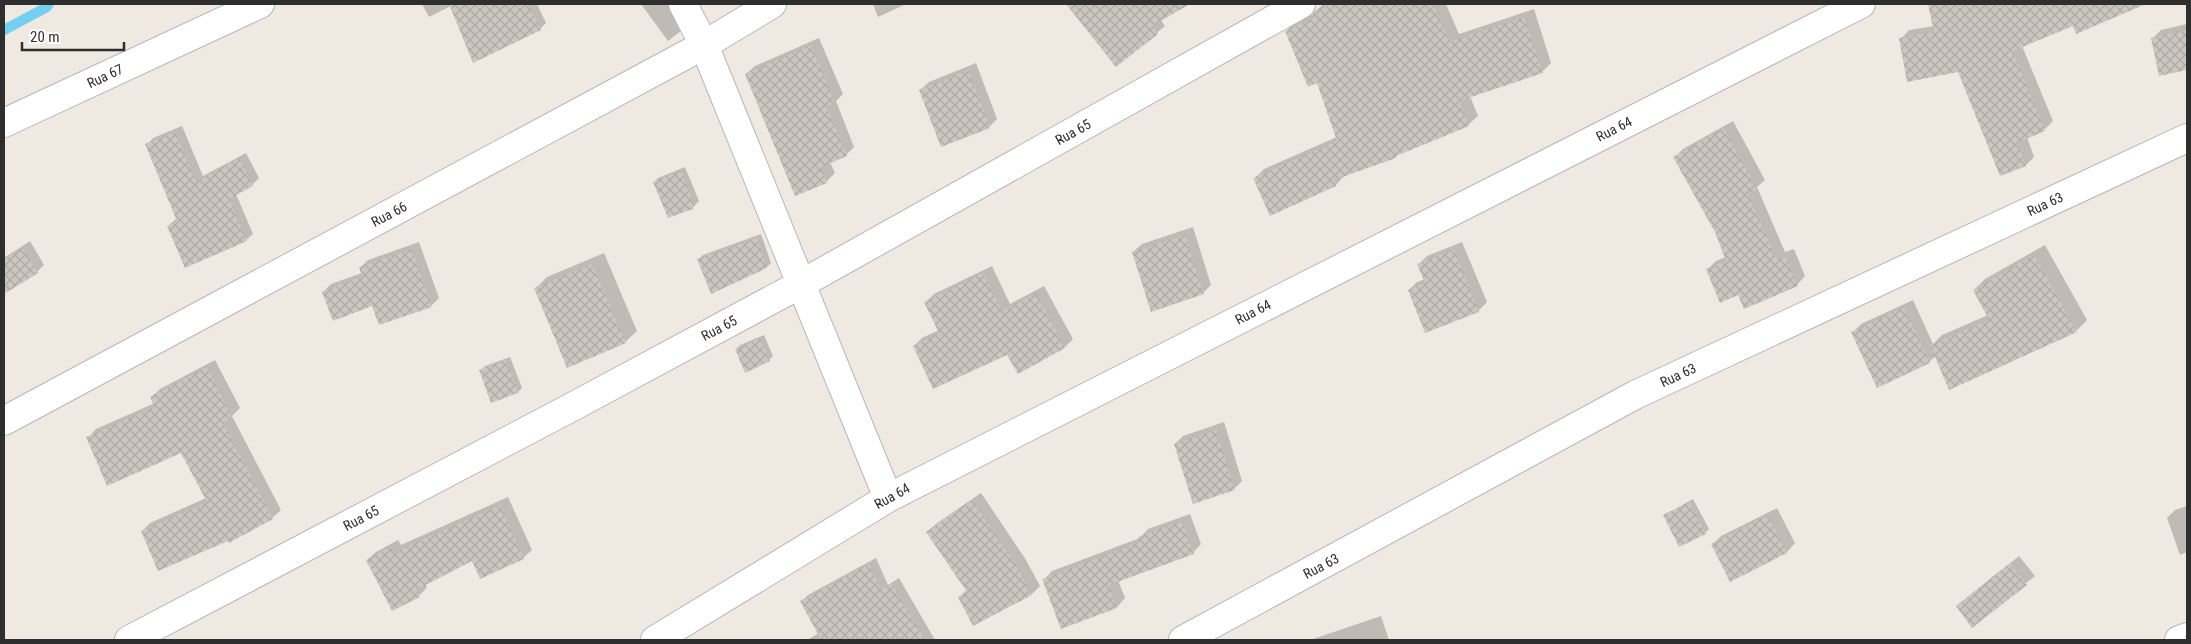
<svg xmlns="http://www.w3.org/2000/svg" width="2191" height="644" font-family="'Roboto Condensed',sans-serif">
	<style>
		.shadow { fill: #0003 }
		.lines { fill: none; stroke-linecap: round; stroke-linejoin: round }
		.stream { stroke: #75cff0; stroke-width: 10 }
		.building { fill: url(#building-cross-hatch) }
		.minor-casing { stroke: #b4b7c1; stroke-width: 30 }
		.minor { stroke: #fff; stroke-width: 28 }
		.labels { text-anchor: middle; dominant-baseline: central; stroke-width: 4; stroke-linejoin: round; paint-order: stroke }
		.street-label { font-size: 14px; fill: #2e2e2e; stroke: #fff }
	</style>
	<defs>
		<pattern id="building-cross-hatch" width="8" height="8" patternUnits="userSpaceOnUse" patternTransform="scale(1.25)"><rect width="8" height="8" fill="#cbc7bf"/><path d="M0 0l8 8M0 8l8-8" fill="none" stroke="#afaba4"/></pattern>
	</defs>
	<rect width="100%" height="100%" fill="#efe9e1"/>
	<!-- shadow -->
	<g class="shadow">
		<polygon points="422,4 497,4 500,9 511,4 537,4 546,23 540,29 451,6 429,17"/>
		<polygon points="641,4 675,4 686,27 668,41"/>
		<polygon points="873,4 906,4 878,17"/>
		<polygon points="1067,4 1187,4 1160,19 1165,26 1116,66"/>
		<polygon points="1323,4 1446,4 1459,34 1534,9 1551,63 1542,72 1470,96 1478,116 1468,125 1399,153 1396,157 1345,175 1336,185 1271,214 1255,178 1264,169 1337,137 1318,81 1286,31 1295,22 1314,14"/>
		<polygon points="1929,4 1966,5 2133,4 2074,26 2073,24 2022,46 2053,121 2044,130 2027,137 2034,157 2026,165 2001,175 1959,70 1901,39 1909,30 1934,26"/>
		<polygon points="2187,24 2187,69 2160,75 2153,38 2161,30"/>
		<polygon points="819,38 843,94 836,101 854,147 846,155 830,162 835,173 826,182 746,74 755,66"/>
		<polygon points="976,63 997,119 989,127 920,90 929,82"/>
		<polygon points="1733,121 1765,180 1757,187 1785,252 1794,249 1805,276 1797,285 1739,294 1708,269 1716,261 1726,257 1716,232 1675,157 1683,149"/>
		<polygon points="182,126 203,176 246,153 259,178 252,185 236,194 253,234 246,240 168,226 177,218 147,145 153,138"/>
		<polygon points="685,167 699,201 692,208 654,182 658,178"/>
		<polygon points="1193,227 1211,285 1203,293 1133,252 1142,244"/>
		<polygon points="761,234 771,263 767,267 699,259 703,255"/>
		<polygon points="30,241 44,265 37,272 4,293 4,258"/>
		<polygon points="419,242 439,298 431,306 373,305 323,292 331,284 362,273 360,268 368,260"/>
		<polygon points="1462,242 1487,302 1478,311 1409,290 1417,282 1425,279 1419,264 1427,256"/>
		<polygon points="2045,245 2087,320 2076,331 1936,356 1929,362 1853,332 1861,324 1913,300 1933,344 1942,335 1988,315 1974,290 1985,279"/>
		<polygon points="604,253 637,331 625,342 535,289 547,277"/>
		<polygon points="992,266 1010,304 1044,286 1073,339 1065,347 1008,353 914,346 922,338 939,330 926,302 934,294"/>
		<polygon points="764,335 773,356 769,360 736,349 740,345"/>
		<polygon points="510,357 522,388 518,392 481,370 485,366"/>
		<polygon points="215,360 240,408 232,416 281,510 272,518 142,531 150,523 206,498 182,452 88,438 96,429 155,403 152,397 160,389"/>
		<polygon points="1224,422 1242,481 1234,489 1175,444 1183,436"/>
		<polygon points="981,493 1026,560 1040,586 1032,594 959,597 967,590 927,532 936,524"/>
		<polygon points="508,497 532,550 523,558 472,559 425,584 427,587 419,596 367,560 376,552 398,540 401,545"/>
		<polygon points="1693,499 1709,529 1705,533 1665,515"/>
		<polygon points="2187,506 2187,552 2180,555 2167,518 2175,510"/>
		<polygon points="1777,508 1795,543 1787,552 1731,580 1713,544 1721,536"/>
		<polygon points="1190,514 1201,544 1193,553 1118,580 1125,598 1117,607 1061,627 1044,580 1052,571 1140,538 1148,529"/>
		<polygon points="2019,556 2035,576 1972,626 1957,606"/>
		<polygon points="876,558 888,585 899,578 935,640 807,640 819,633 801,602 808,595"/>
		<polygon points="1381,616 1389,640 1310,640"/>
	</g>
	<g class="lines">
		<!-- stream -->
		<polyline class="stream" points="4,30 47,7 49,4"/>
	</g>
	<!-- building -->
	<g class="building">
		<polygon points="449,4 527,4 541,30 473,63"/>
		<polygon points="1066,4 1190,4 1152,26 1158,34 1116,67"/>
		<polygon points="1329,4 1433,4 1450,42 1524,17 1543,73 1459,101 1469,126 1396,156 1396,158 1334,180 1336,186 1270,216 1253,178 1337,141 1317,83 1308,87 1285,31 1314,18 1312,14 1315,10"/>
		<polygon points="1928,4 2146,4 2076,34 2073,26 2013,51 2045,131 2017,143 2026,166 2000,176 1958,72 1907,82 1899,38 1934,32"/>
		<polygon points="2187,30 2187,70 2159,76 2151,38"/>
		<polygon points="811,45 835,103 827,107 847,156 821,167 827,183 795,196 745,74"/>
		<polygon points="968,70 990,128 941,147 919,90"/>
		<polygon points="1724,128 1757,189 1748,194 1777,260 1785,256 1798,286 1744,309 1738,295 1720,303 1706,269 1726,261 1715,232 1673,157"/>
		<polygon points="175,132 196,182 239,158 253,186 229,199 247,241 185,268 167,226 177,221 145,144"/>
		<polygon points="681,170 695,206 692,207 693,209 668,218 653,182"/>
		<polygon points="1185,235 1204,294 1151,312 1132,252"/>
		<polygon points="757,238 767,268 711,294 697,259"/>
		<polygon points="22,248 38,273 4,294 4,259"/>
		<polygon points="412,249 432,307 379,325 372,306 333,321 322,292 362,276 359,267"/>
		<polygon points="1454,249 1479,312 1425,333 1408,290 1425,283 1417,264"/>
		<polygon points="2034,255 2077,332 1949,390 1930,345 1989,320 1973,290"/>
		<polygon points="592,264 626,343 567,368 534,288"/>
		<polygon points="983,273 1002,311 1036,293 1065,348 1018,374 1007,355 933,389 913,346 939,333 924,302"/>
		<polygon points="1904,307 1930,363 1877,388 1851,332"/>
		<polygon points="760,338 770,361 745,373 735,349"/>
		<polygon points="506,360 518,393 491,403 479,370"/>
		<polygon points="207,367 232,418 223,423 273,519 229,543 228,541 158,571 141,531 207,502 181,453 107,486 86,437 155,407 150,397"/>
		<polygon points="1216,430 1235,490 1193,504 1174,444"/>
		<polygon points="972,500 1018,568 1032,595 973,626 958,597 967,592 926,532"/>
		<polygon points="1689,502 1706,534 1679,547 1663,515"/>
		<polygon points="500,505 524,559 480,579 472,561 416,590 420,597 392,611 366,560 390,547 393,553"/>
		<polygon points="1768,515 1787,553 1730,582 1711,544"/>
		<polygon points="1182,521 1194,554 1109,585 1117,608 1061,629 1042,579 1140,542 1138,537"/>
		<polygon points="2010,563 2027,585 1972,628 1956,606"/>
		<polygon points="869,564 881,590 892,584 925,640 821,640 800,601"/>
	</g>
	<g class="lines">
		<!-- minor casing -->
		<g class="minor-casing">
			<g id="minor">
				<polyline points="683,4 704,45 888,498"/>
				<polyline points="4,123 260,4"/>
				<polyline points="4,421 704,45 772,4"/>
				<polyline points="129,640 572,407 801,284 1301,4"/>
				<polyline points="655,640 888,498 1861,4"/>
				<polyline points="1183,640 1635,395 2187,138"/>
				<polyline points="2179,640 2187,637"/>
			</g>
		</g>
		<!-- minor -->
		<use href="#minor" class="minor"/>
	</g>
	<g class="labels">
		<!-- street labels -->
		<g class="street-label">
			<text transform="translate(105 76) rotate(-25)">Rua 67</text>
			<text transform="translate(1614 129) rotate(-27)">Rua 64</text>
			<text transform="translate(1073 132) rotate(-29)">Rua 65</text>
			<text transform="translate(2045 204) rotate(-25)">Rua 63</text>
			<text transform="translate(389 214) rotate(-28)">Rua 66</text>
			<text transform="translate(1253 312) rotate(-27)">Rua 64</text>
			<text transform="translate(719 328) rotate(-28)">Rua 65</text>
			<text transform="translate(1678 375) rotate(-25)">Rua 63</text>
			<text transform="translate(892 496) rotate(-29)">Rua 64</text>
			<text transform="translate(361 518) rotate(-28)">Rua 65</text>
			<text transform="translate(1321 566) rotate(-28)">Rua 63</text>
		</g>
	</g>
	<!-- border -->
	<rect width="2191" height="644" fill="none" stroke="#2e2e2e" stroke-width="10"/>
	<!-- scale -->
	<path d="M22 42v8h102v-8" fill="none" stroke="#2e2e2e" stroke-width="2.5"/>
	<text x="30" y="42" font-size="15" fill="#2e2e2e" stroke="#ffffff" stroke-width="4" paint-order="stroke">20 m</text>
</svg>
